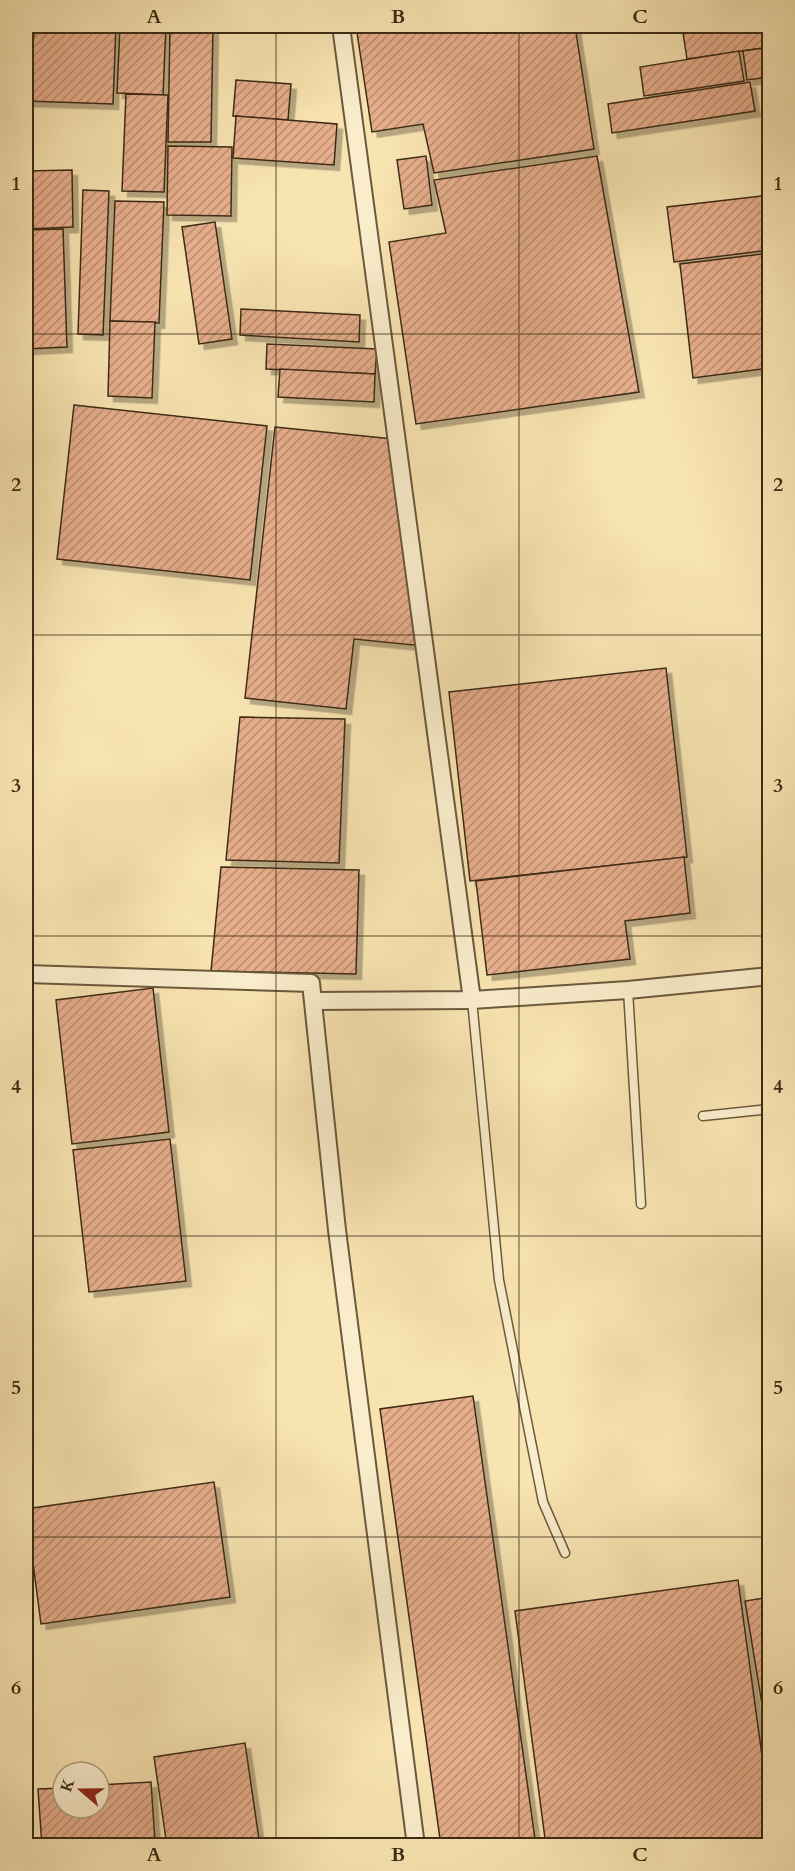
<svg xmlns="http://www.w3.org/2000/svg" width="795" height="1871" font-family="Cardo,serif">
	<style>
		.building { fill: url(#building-hatch); stroke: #3c2b15; stroke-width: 1.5; filter: url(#shadow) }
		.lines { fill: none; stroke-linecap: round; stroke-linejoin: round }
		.service-casing { stroke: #6b593c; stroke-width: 11 }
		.minor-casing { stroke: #6b593c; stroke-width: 20 }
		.service { stroke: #faedcc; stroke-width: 8 }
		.minor { stroke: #faedcc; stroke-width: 16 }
		.grid { fill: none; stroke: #3c2b15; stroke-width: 1.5; stroke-opacity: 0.55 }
		.neatline { fill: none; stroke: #3c2b15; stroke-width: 2 }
		.grid-label { font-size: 20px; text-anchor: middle; font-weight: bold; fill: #3c2b15 }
	</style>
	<defs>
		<pattern id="building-hatch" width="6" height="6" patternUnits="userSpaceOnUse" patternTransform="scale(1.5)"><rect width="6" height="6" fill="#e7ae8c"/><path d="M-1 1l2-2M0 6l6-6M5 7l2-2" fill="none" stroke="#bc8e71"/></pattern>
		<filter id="shadow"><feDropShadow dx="5.5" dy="5.5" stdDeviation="0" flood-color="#0004"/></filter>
	</defs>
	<rect width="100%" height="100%" fill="#f8e4b1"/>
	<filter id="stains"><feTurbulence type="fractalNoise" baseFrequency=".00333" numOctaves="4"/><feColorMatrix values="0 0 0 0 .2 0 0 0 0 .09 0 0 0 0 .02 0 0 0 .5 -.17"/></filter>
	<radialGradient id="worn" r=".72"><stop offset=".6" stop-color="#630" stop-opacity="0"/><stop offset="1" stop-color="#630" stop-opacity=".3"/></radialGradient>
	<!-- building -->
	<g class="building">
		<polygon points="35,26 116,26 113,104 26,101"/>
		<polygon points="120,26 166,26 163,95 117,93"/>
		<polygon points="170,26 213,26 211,142 168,142"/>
		<polygon points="356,26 575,26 594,149 434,173 423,124 372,132"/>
		<polygon points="682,26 770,26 770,47 687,59"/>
		<polygon points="770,47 770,77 747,80 743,51"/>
		<polygon points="739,51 744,81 644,96 640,67"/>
		<polygon points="236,80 291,84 288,120 233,116"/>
		<polygon points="750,82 755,111 612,133 608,104"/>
		<polygon points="126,94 168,95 164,192 122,191"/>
		<polygon points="236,116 337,124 334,165 233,158"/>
		<polygon points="168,146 232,147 231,216 167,215"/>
		<polygon points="426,156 432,205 404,209 397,160"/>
		<polygon points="597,156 639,392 416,424 389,242 446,233 434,180"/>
		<polygon points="72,170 73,227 26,229 26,171"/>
		<polygon points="83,190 109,191 103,335 78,334"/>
		<polygon points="770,195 770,250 674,262 667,207"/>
		<polygon points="115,201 164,202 159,323 110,321"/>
		<polygon points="215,222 232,339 199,344 182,227"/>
		<polygon points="63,229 67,347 26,349 26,230"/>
		<polygon points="770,253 770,368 693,378 680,264"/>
		<polygon points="241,309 360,315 359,342 240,335"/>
		<polygon points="110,321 155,322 152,398 108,396"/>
		<polygon points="267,344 377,349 375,374 266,369"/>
		<polygon points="280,369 375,374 374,402 278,397"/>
		<polygon points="74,405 267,426 250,580 57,559"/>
		<polygon points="275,427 393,439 423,646 354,639 346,709 245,698"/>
		<polygon points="666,668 687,857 470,881 449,692"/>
		<polygon points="240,717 345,719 339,863 226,860"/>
		<polygon points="684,857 690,913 625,921 630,959 487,975 476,881"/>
		<polygon points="221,867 359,870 356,974 211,971"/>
		<polygon points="153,988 169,1132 72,1144 56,1000"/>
		<polygon points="170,1139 186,1281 89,1292 73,1150"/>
		<polygon points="473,1396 536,1846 441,1846 380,1409"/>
		<polygon points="214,1482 230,1597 41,1624 26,1509"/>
		<polygon points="738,1580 770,1814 770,1846 546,1846 515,1611"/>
		<polygon points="770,1597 770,1753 745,1601"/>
		<polygon points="245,1743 260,1846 167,1846 154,1757"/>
		<polygon points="151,1782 155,1842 100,1846 42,1846 38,1789 63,1788 63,1808 99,1808 99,1785"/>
		<polygon points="155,1842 155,1846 100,1846"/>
	</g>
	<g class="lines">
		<!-- service casing -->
		<g class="service-casing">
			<g id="service">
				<polyline points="628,990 641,1204"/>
				<polyline points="472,1000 499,1280 543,1502 565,1553"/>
				<polyline points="703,1116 770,1109"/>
			</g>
		</g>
		<!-- minor casing -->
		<g class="minor-casing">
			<g id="minor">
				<polyline points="341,26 472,1000"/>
				<polyline points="26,974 311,983 337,1230 416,1846"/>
				<polyline points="313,1001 472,1000 628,990 770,976"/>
			</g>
		</g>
		<!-- service -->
		<use href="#service" class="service"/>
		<!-- minor -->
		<use href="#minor" class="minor"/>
	</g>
	<!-- grid -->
	<path class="grid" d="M276,26V1846M519,26V1846M26,334H770M26,635H770M26,936H770M26,1236H770M26,1537H770"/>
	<!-- margin -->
	<rect width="795" height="1871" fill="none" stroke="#f8e4b1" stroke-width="66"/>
	<!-- north arrow -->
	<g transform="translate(81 1790) rotate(290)"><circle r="28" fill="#faedcc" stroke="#ae9f83" stroke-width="1.5"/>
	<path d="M0-4.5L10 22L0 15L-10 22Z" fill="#8f2418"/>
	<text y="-9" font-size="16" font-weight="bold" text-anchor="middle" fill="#3c2b15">K</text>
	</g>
	<rect x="33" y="33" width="729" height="1805" class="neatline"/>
	<g class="grid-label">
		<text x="154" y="23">A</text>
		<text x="398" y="23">B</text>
		<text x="640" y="23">C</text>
		<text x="16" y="190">1</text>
		<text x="778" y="190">1</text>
		<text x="16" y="491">2</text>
		<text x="778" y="491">2</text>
		<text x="16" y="792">3</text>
		<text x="778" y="792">3</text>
		<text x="16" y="1093">4</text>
		<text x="778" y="1093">4</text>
		<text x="16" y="1394">5</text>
		<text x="778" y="1394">5</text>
		<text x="16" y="1694">6</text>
		<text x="778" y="1694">6</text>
		<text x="154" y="1861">A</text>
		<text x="398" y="1861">B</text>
		<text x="640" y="1861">C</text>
	</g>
	<rect width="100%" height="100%" filter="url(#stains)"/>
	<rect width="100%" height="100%" fill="url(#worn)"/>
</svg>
